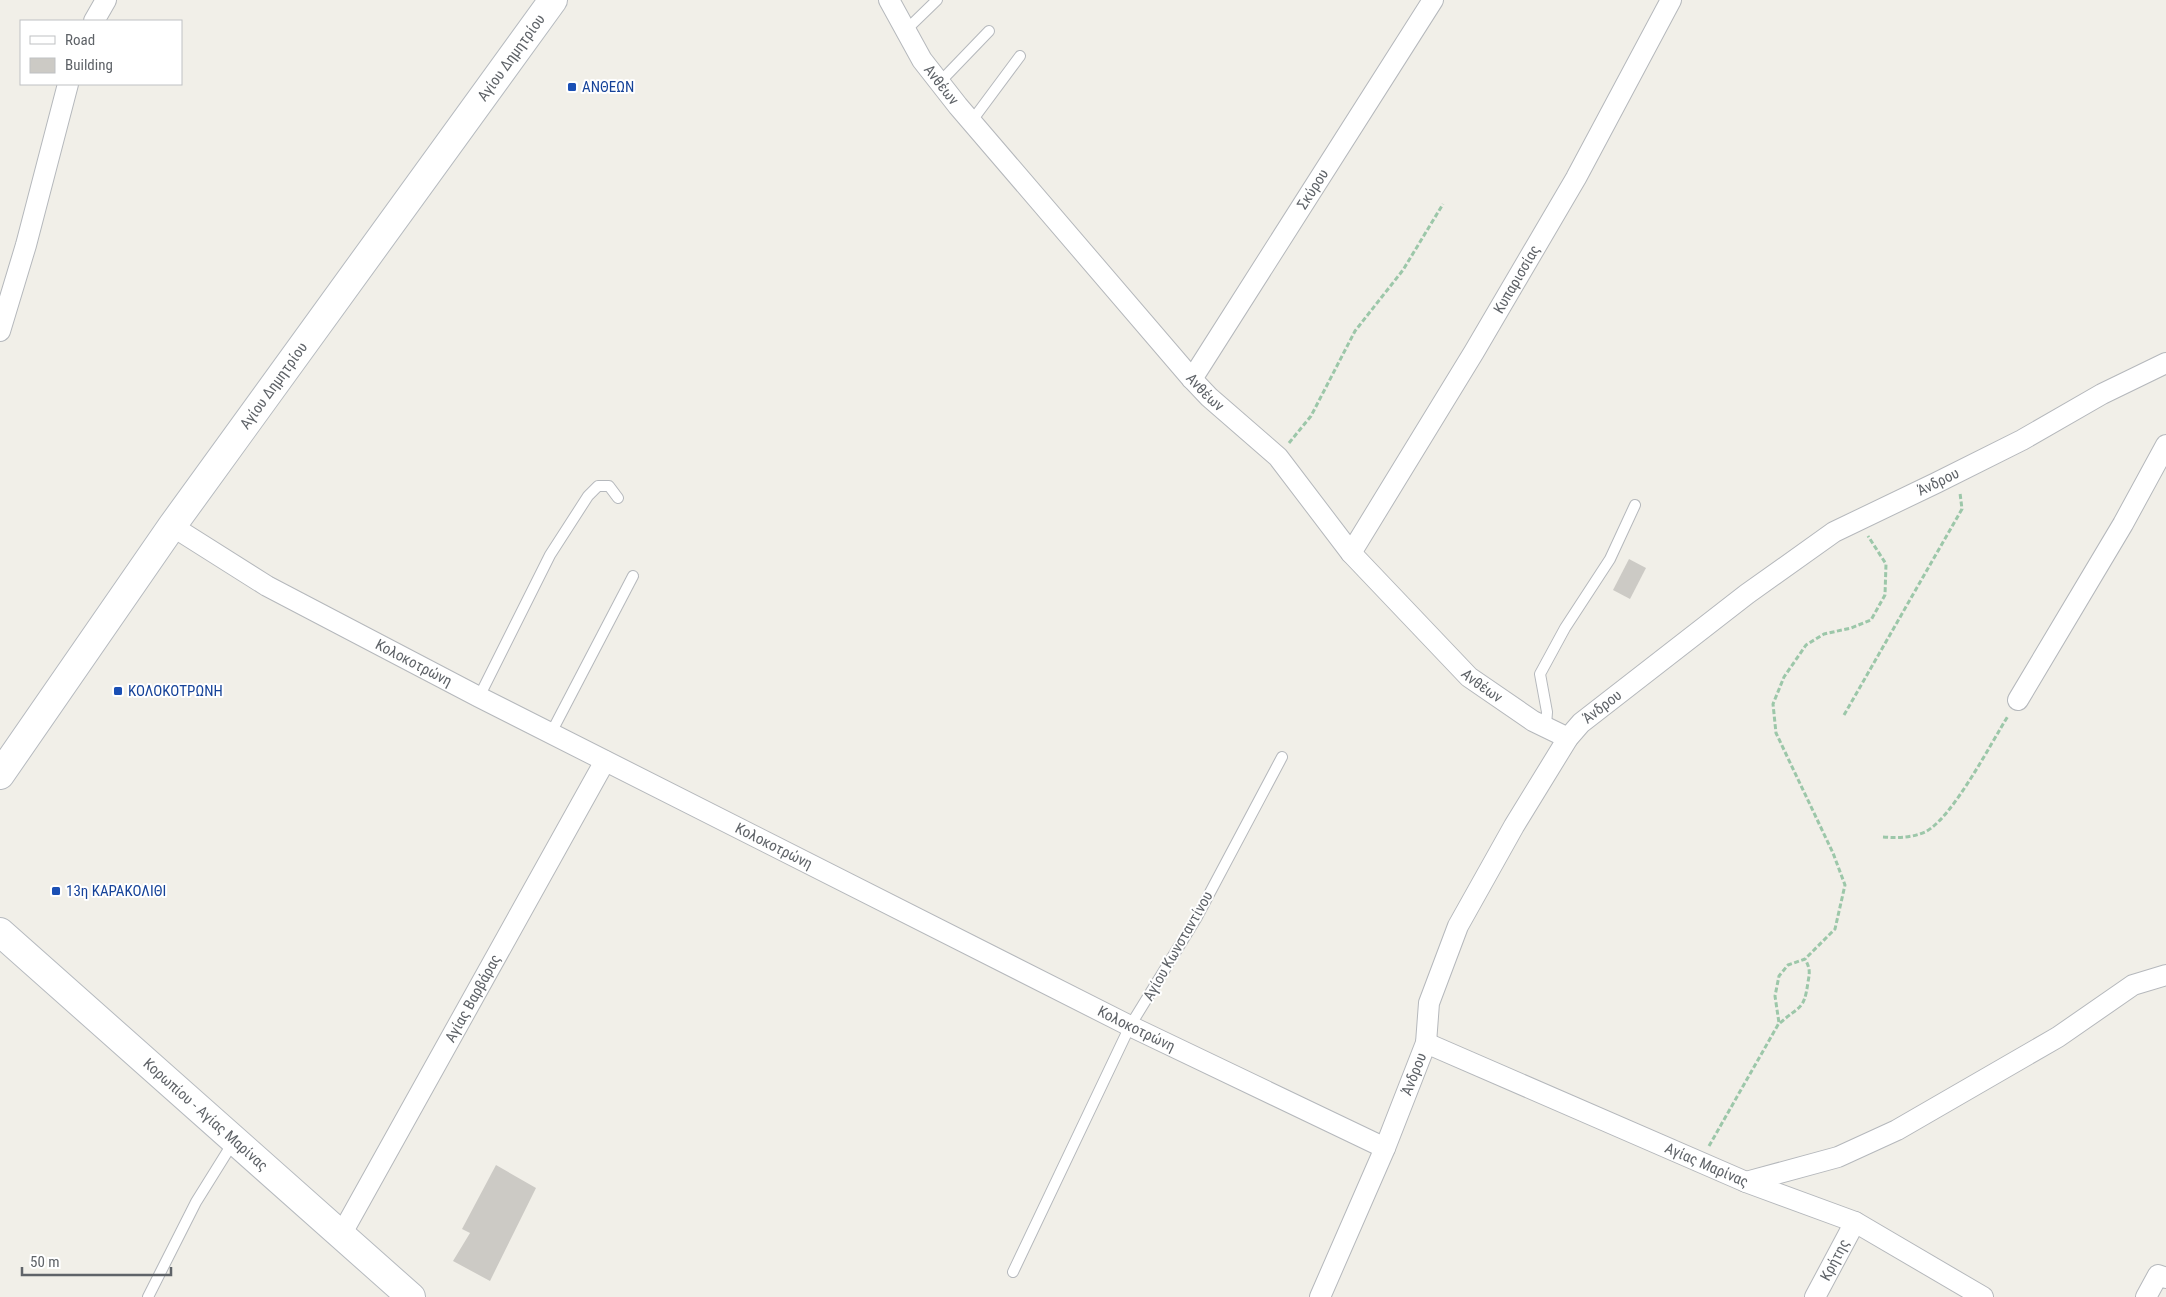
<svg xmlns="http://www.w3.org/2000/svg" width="2166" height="1297" font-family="'Roboto Condensed',sans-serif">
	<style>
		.building { fill: #cccac5 }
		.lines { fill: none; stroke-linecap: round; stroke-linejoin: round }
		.lane-casing { stroke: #b5b8bc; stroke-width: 12 }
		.street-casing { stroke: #b5b8bc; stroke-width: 22 }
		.secondary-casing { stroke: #b6babf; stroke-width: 30 }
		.path { stroke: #9cc7a9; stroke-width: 3; stroke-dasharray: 5 2.5; stroke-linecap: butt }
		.lane { stroke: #fff; stroke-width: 10 }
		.street { stroke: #fff; stroke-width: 20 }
		.secondary { stroke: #fff; stroke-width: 28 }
		.transit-dot { fill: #1a4fb4; stroke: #fff; stroke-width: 2 }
		.labels { text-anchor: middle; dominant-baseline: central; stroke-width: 4; stroke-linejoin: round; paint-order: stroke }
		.street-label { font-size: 15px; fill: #5f6368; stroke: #fff }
		.transit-label { font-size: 15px; fill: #164399; stroke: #fff; text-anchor: start }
	</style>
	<rect width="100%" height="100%" fill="#f1efe8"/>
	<!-- building -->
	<g class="building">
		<polygon points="1629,559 1646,568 1630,599 1613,590"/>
		<polygon points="496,1165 536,1188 490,1281 453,1261 470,1233 462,1229"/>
	</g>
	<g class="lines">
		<!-- lane casing -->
		<g class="lane-casing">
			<g id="lane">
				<polyline points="904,32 937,0"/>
				<polyline points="939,83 989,31"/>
				<polyline points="971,122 1020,56"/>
				<polyline points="479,697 550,555 588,496 598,486 609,486 618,498"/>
				<polyline points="1546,725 1547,712 1540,674 1565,628 1610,559 1635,505"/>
				<polyline points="551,733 633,576"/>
				<polyline points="1013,1272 1130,1026 1197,917 1282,757"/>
				<polyline points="148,1297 196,1202 234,1141"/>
			</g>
		</g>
		<!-- street casing -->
		<g class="street-casing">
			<g id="street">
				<path id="s1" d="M889,0L922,60L958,106L1192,379L1209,397L1278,457L1351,553L1469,677L1533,721L1568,738"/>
				<polyline points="94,21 106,0"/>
				<polyline points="0,331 26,245 68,84"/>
				<path id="s2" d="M1192,379L1433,0"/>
				<path id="s3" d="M172,526L267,586L479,697L1130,1026L1385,1148"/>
				<path id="s4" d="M1351,553L1474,352L1576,178L1671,0"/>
				<polyline points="2018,700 2123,524 2166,445"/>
				<path id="s5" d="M1426,1043L1746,1182L1855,1222L1983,1297"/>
				<polyline points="1746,1182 1838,1157 1897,1130 2058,1037 2133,985 2166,975"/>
				<path id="s6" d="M341,1235L605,761"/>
				<path id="s7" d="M1320,1297L1385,1148L1426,1043L1429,1003L1458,926L1514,826L1568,738L1581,723L1747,594L1834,532L1936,483L2022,440L2102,394L2166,363"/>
				<path id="s8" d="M1815,1297L1855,1222"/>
				<polyline points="2146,1297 2158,1275 2166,1278"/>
			</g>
		</g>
		<!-- secondary casing -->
		<g class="secondary-casing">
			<g id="secondary">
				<path id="s9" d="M0,775L172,526L553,0"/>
				<path id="s10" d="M0,932L411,1297"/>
			</g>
		</g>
		<!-- path -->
		<g class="path">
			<polyline points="1289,443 1311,416 1355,331 1403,270 1443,204"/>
			<polyline points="1844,715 1962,509 1960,493"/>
			<path d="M1883,837C1898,838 1911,838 1925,832C1952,819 1991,743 2008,716"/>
			<path d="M1780,1023C1800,1005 1804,1011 1808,982C1810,972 1810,968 1805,959"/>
			<polyline points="1709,1146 1779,1023 1775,996 1779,976 1788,965 1805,959 1835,929 1845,885 1833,853 1776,733 1773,704 1784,677 1806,645 1824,634 1851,628 1871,620 1885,595 1886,564 1868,536"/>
		</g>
		<!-- lane -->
		<use href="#lane" class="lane"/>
		<!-- street -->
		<use href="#street" class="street"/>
		<!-- secondary -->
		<use href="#secondary" class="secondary"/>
	</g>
	<!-- markers -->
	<g class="transit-dot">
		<rect x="567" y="82" width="10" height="10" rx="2.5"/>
		<rect x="113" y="686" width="10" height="10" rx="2.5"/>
		<rect x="51" y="886" width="10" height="10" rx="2.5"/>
	</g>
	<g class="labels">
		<!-- street labels -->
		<g class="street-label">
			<text stroke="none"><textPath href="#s9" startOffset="881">Αγίου Δημητρίου</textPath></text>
			<text stroke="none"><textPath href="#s1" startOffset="100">Ανθέων</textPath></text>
			<text stroke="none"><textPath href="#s2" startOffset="225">Σκύρου</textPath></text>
			<text stroke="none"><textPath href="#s4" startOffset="320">Κυπαρισσίας</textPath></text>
			<text stroke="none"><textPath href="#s9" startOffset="476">Αγίου Δημητρίου</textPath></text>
			<text stroke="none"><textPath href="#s1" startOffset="505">Ανθέων</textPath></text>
			<text stroke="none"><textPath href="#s7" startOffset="1068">Άνδρου</textPath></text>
			<text stroke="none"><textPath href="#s3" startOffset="278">Κολοκοτρώνη</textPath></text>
			<text stroke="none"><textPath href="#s1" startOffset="910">Ανθέων</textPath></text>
			<text stroke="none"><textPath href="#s7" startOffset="662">Άνδρου</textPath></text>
			<text stroke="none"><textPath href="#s3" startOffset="682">Κολοκοτρώνη</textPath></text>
			<text transform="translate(1178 946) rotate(-60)">Αγίου Κωνσταντίνου</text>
			<text stroke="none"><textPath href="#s6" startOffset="271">Αγίας Βαρβάρας</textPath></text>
			<text stroke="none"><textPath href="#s3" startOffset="1088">Κολοκοτρώνη</textPath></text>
			<text stroke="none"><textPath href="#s7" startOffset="242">Άνδρου</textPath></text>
			<text stroke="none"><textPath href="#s10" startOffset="275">Κορωπίου - Αγίας Μαρίνας</textPath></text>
			<text stroke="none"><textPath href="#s5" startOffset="306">Αγίας Μαρίνας</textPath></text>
			<text stroke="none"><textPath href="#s8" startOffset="42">Κρήτης</textPath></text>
		</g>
		<!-- transit labels -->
		<g class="transit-label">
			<text x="582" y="87">ΑΝΘΕΩΝ</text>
			<text x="128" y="691">ΚΟΛΟΚΟΤΡΩΝΗ</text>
			<text x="66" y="891">13η ΚΑΡΑΚΟΛΙΘΙ</text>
		</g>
	</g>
	<!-- legend -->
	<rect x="20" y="20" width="162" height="65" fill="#ffffff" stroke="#bfc1c3"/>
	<rect x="30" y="36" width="25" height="8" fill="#ffffff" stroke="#bfc1c3"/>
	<text x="65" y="45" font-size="15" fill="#5f6368">Road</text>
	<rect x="30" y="58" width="25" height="15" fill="#cccac5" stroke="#bfc1c3"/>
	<text x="65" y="70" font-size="15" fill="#5f6368">Building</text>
	<!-- scale -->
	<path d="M22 1267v8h149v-8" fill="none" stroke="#5f6368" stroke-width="2.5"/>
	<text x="30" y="1267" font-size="15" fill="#5f6368" stroke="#ffffff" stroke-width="4" paint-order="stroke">50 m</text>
</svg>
